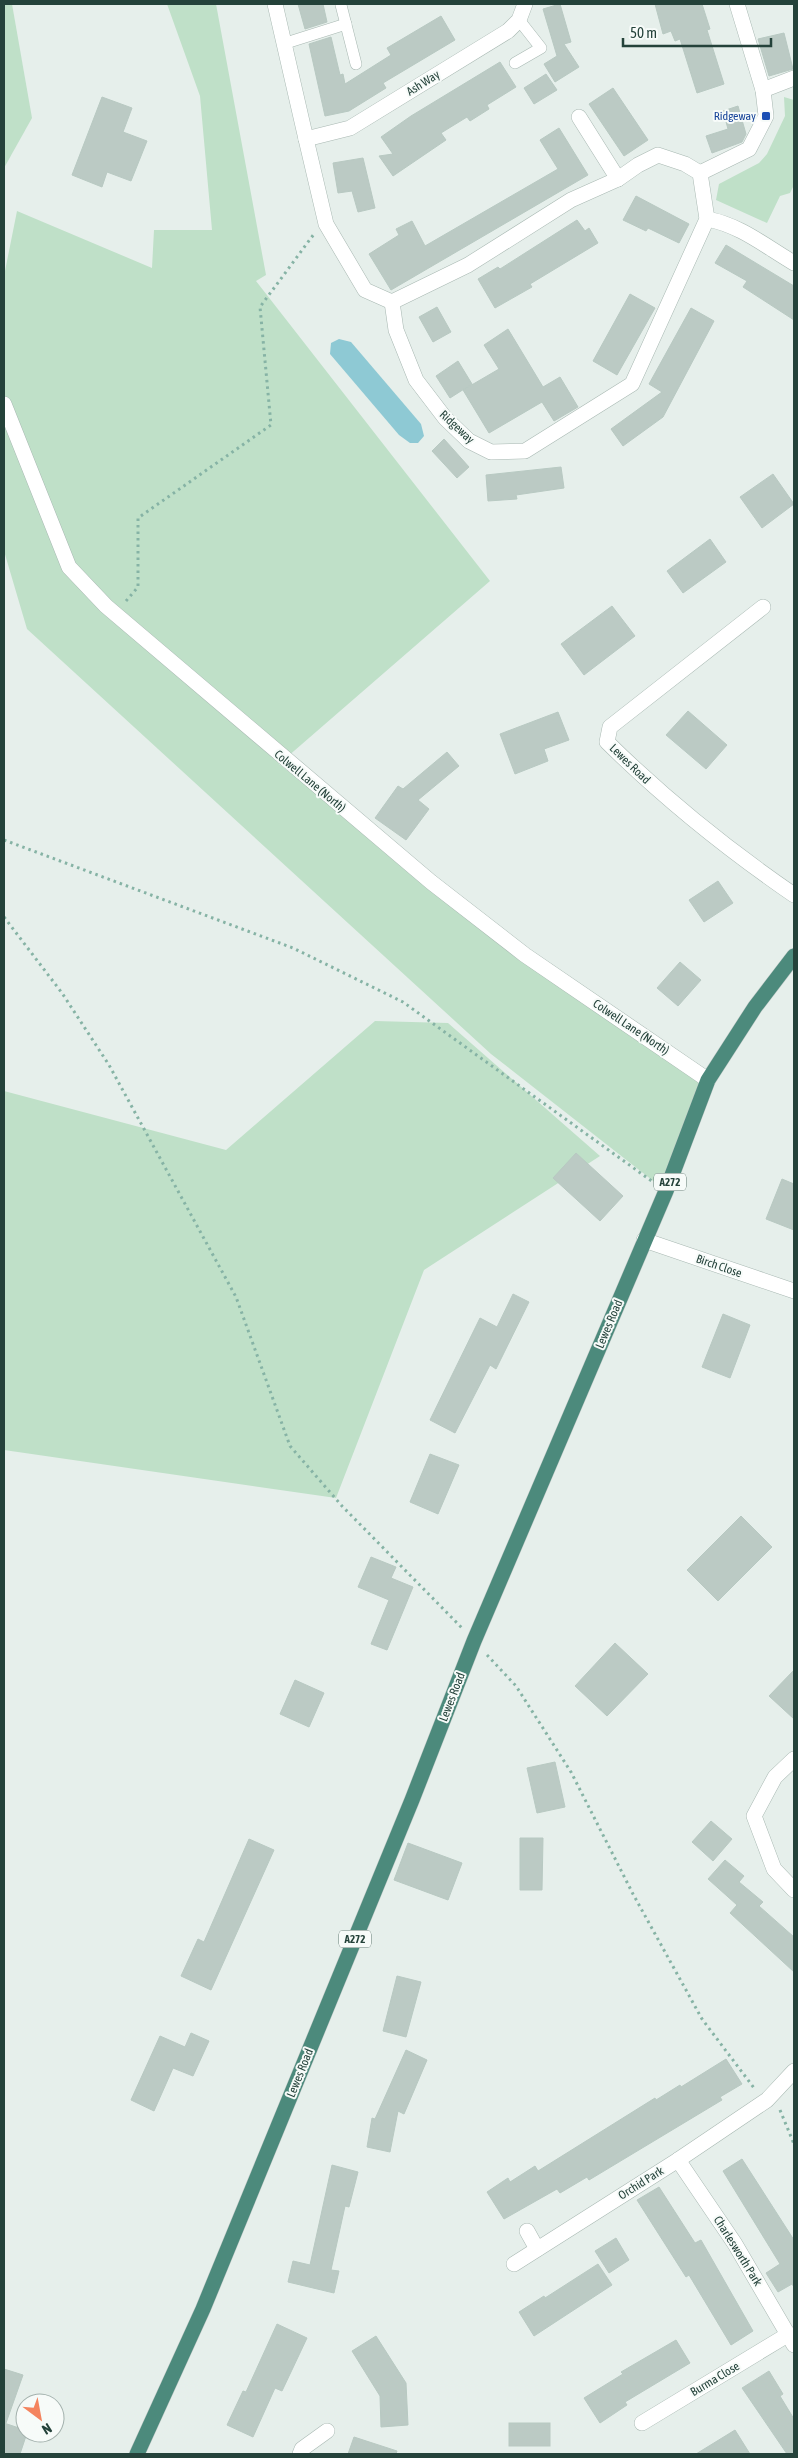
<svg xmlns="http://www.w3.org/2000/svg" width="798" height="2458" font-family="'Asap Condensed',sans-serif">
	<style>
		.green { fill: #bfe0c8 }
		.water { fill: #8ec9d4 }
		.building { fill: #bbcac4; stroke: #b8c9c2 }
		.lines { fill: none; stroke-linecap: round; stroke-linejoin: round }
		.service-casing { stroke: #a8b8b2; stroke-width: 12 }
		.minor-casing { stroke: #a8b8b2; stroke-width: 16 }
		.trunk-casing { stroke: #c2cac8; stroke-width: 16 }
		.path { stroke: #86b3a5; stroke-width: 3; stroke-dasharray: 2.5 4; stroke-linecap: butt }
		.service { stroke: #fff; stroke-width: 11 }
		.minor { stroke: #fff; stroke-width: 15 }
		.trunk { stroke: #4c8a7c; stroke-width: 15 }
		.transit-dot { fill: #1a4fb4; stroke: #f7fbf9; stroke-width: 2 }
		.labels { text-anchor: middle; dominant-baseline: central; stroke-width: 4; stroke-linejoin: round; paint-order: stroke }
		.shield { fill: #f7fbf9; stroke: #637a73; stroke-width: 1 }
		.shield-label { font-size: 11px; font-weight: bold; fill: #24423a }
		.street-label { font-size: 12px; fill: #24423a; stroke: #f7fbf9 }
		.transit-label { font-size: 12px; fill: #164399; stroke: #f7fbf9; text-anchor: end }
	</style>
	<rect width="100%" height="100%" fill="#e6efeb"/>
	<!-- green -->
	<g class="green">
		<polygon points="4,4 12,4 32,118 4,168"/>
		<polygon points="167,4 216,4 266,275 256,281 490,581 279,764 431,882 708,1080 666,1191 491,1054 27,629 4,551 4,276 17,211 152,268 154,230 212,230 200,96"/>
		<polygon points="784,97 794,100 794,185 790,193 780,196 767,223 716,200 719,184 759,163 767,154 785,116"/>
		<polygon points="375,1021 448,1023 600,1156 424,1270 336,1498 4,1450 4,1091 226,1150"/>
	</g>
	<!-- water -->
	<polygon class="water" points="339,339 351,342 421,424 424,436 418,443 410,443 399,435 330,354 331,343"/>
	<!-- building -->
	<g class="building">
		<polygon points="298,4 323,4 327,22 305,29"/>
		<polygon points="560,4 571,42 564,44 579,67 555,82 544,64 557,56 543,9"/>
		<polygon points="655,4 702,4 710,29 707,30 724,84 697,93 680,39 675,41 671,31 663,34"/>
		<polygon points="441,16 455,40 383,83 386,88 349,111 325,116 309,44 331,37 340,75 343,74 345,84 391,55 387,48"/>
		<polygon points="784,33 793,69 769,76 758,39"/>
		<polygon points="500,62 516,87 487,105 489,109 470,121 467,117 441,133 446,140 393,176 379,156 393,154 381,137 411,116"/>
		<polygon points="546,74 557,90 534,104 524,88"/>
		<polygon points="613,88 648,140 624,156 589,104"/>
		<polygon points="102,97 132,108 123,132 147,141 131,181 107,172 102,187 72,175"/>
		<polygon points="738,106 746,134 742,142 712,153 706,136 728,129 723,111"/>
		<polygon points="559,128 588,175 391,290 369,254 399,235 396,229 412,221 425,246 558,169 540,140"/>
		<polygon points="363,158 375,208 358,212 352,191 338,193 333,163"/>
		<polygon points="636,196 689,224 679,243 648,228 646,231 623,220"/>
		<polygon points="577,220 585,231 589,228 598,243 530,284 532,287 495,308 478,279 498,267 500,269"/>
		<polygon points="726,245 794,286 794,320 743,287 747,281 715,263"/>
		<polygon points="630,294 655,308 617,375 593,361"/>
		<polygon points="437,307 451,332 433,342 419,317"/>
		<polygon points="691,308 714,321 663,417 623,446 611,429 662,392 649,384"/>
		<polygon points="508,329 543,387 560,377 578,407 554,421 542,402 489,433 463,390 499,369 484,345"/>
		<polygon points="458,361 472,384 450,398 436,376"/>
		<polygon points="444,439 469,467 457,478 432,451"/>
		<polygon points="561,467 564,488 516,495 517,499 488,501 486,475"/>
		<polygon points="773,474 794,504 762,528 740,497"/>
		<polygon points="710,539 726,562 683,593 667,571"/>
		<polygon points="612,606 635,636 584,675 561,644"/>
		<polygon points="688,711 727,745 706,769 666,735"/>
		<polygon points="558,712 569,740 544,749 548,761 515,774 500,734"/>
		<polygon points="447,752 459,766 418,800 429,809 406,840 375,818 398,786 403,789"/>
		<polygon points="718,881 733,903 704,922 689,900"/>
		<polygon points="680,962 701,980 678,1006 657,988"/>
		<polygon points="576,1153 623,1196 600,1221 553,1178"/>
		<polygon points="782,1179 794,1184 794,1230 766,1219"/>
		<polygon points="513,1294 529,1302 496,1369 490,1365 455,1433 430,1420 480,1318 497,1327"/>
		<polygon points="723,1314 750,1325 730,1378 702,1367"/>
		<polygon points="430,1454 459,1465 438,1514 410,1502"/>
		<polygon points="741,1516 772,1547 718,1601 687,1570"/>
		<polygon points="371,1557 396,1567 391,1578 413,1587 387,1650 371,1644 389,1600 358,1587"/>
		<polygon points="615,1643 648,1674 607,1716 575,1686"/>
		<polygon points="794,1670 794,1719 769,1696"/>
		<polygon points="295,1680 324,1693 309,1727 280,1714"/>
		<polygon points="555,1762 565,1807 537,1813 527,1768"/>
		<polygon points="711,1821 732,1839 713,1861 692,1842"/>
		<polygon points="520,1838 543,1838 542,1890 520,1890"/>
		<polygon points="249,1839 274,1850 211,1990 181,1976 198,1939 204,1942"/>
		<polygon points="408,1843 462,1863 448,1900 394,1880"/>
		<polygon points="725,1860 744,1876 739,1882 763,1902 759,1906 794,1937 794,1972 730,1913 737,1905 708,1879"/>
		<polygon points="397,1976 421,1982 406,2037 383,2031"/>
		<polygon points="191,2033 209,2041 193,2076 173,2068 154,2111 131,2100 160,2036 185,2047"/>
		<polygon points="406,2050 427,2060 404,2114 398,2111 390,2152 367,2147 372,2118 375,2119"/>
		<polygon points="726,2059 742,2084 720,2097 722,2100 589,2180 587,2177 560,2193 557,2189 504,2219 487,2192 508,2178 510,2182 535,2166 538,2171 655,2098 656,2100 680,2085 681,2087"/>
		<polygon points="742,2159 794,2240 794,2287 792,2284 778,2292 766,2273 780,2264 723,2171"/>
		<polygon points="332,2165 358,2172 349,2207 345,2206 331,2270 339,2271 334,2293 288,2282 293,2261 310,2265"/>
		<polygon points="659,2187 695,2243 701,2240 753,2331 731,2345 689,2275 686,2277 637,2200"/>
		<polygon points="616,2238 629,2260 609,2273 595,2251"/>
		<polygon points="598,2264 612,2285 534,2336 519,2312 544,2296 545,2298"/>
		<polygon points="277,2324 307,2338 282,2391 275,2388 253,2437 227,2425 243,2391 246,2392"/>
		<polygon points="376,2336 406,2383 408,2425 381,2427 380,2396 352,2351"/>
		<polygon points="676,2340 690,2363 625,2402 627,2405 600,2423 584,2398 623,2374 621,2372"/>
		<polygon points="4,2369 23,2375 6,2423 4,2422"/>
		<polygon points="769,2371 783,2394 780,2396 794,2419 794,2454 787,2454 742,2388"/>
		<polygon points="4,2423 25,2430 25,2433 27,2433 20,2454 4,2454"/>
		<rect x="509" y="2423" width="41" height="23"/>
		<polygon points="735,2430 750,2454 696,2454"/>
		<polygon points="354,2437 397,2451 396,2454 348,2454"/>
	</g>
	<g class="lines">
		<!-- service casing -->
		<g class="service-casing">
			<g id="service">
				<polyline points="341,5 356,64"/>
				<polyline points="286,43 346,24"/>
				<polyline points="515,63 541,48 519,20"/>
			</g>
		</g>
		<!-- minor casing -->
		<g class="minor-casing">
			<g id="minor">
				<polyline points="275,4 306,139 350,128 508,31 519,20 525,4"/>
				<polyline points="763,90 794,78"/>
				<polyline points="579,117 618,179"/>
				<polyline points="306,139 326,224 365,290 392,302"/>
				<polygon points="658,155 685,164 700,173 707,219 632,384 525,451 491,452 469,441 445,418 416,380 396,330 392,302 468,265 571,200 618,179 638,165"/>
				<polyline points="700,173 749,149 766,116 763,90 737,4"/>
				<path d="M707,219C740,225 765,246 794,263"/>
				<polyline points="4,404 69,567 106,606 431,882 525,955 708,1080"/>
				<path d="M763,607L610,727L607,742C665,799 727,849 794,895"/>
				<polyline points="644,1240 794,1291"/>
				<polyline points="794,1759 775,1777 754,1816 774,1869 794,1890"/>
				<polyline points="678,2160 735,2244 794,2345"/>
				<polyline points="527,2231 537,2249"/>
				<polyline points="514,2264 678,2160 767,2100 794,2071"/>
				<polyline points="642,2423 789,2334"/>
				<polyline points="300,2454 302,2449 327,2431"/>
			</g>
		</g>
		<!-- trunk casing -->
		<g class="trunk-casing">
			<polyline id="trunk" points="137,2454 203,2309 412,1800 474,1641 666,1191 708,1080 755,1007 794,956"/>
		</g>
		<!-- path -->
		<g class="path">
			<polyline points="126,601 138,587 138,518 271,425 260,307 314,234"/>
			<polyline points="4,840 293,948 403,1002 653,1182"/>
			<polyline points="4,917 62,993 109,1065 236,1297 290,1446 342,1506 462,1628"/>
			<polyline points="487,1655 516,1686 571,1772 633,1894 702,2019 754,2088"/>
			<polyline points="780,2110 794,2144"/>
		</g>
		<!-- service -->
		<use href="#service" class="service"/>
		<!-- minor -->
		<use href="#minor" class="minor"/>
		<!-- trunk -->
		<use href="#trunk" class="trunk"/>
	</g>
	<!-- markers -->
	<rect class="transit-dot" x="761" y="111" width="10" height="10" rx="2.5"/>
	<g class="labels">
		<!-- shield labels -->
		<g class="shield">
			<rect x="654" y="1173.5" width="32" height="17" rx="4"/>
			<rect x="339" y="1930.5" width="32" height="17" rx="4"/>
		</g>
		<g class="shield-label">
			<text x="670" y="1182">A272</text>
			<text x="355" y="1939">A272</text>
		</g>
		<!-- street labels -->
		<g class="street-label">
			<text transform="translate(423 83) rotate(-32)">Ash Way</text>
			<text transform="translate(457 427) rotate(43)">Ridgeway</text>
			<text transform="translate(630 764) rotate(44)">Lewes Road</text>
			<text transform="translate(310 781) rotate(40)">Colwell Lane (North)</text>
			<text transform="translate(631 1027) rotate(34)">Colwell Lane (North)</text>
			<text transform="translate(719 1266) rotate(19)">Birch Close</text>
			<text transform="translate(609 1324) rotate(-67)">Lewes Road</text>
			<text transform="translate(452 1697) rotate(-69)">Lewes Road</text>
			<text transform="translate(300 2073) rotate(-68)">Lewes Road</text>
			<text transform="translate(641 2183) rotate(-32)">Orchid Park</text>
			<text transform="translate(738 2251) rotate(58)">Charlesworth Park</text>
			<text transform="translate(715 2379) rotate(-31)">Burma Close</text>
		</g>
		<!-- transit labels -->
		<g class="transit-label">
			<text x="756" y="116">Ridgeway</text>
		</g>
	</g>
	<!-- border -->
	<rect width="798" height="2458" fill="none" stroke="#24423a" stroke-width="10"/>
	<!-- north arrow -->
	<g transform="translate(40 2418) rotate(148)"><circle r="24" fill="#f7fbf9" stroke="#a3b1ad"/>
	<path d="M0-4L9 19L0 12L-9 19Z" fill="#f4845f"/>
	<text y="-8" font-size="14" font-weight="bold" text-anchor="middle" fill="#24423a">N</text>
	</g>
	<!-- scale -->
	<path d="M623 38v8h148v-8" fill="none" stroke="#24423a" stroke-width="2.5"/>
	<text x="630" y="38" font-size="15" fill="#24423a" stroke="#f7fbf9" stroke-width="4" paint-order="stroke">50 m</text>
</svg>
